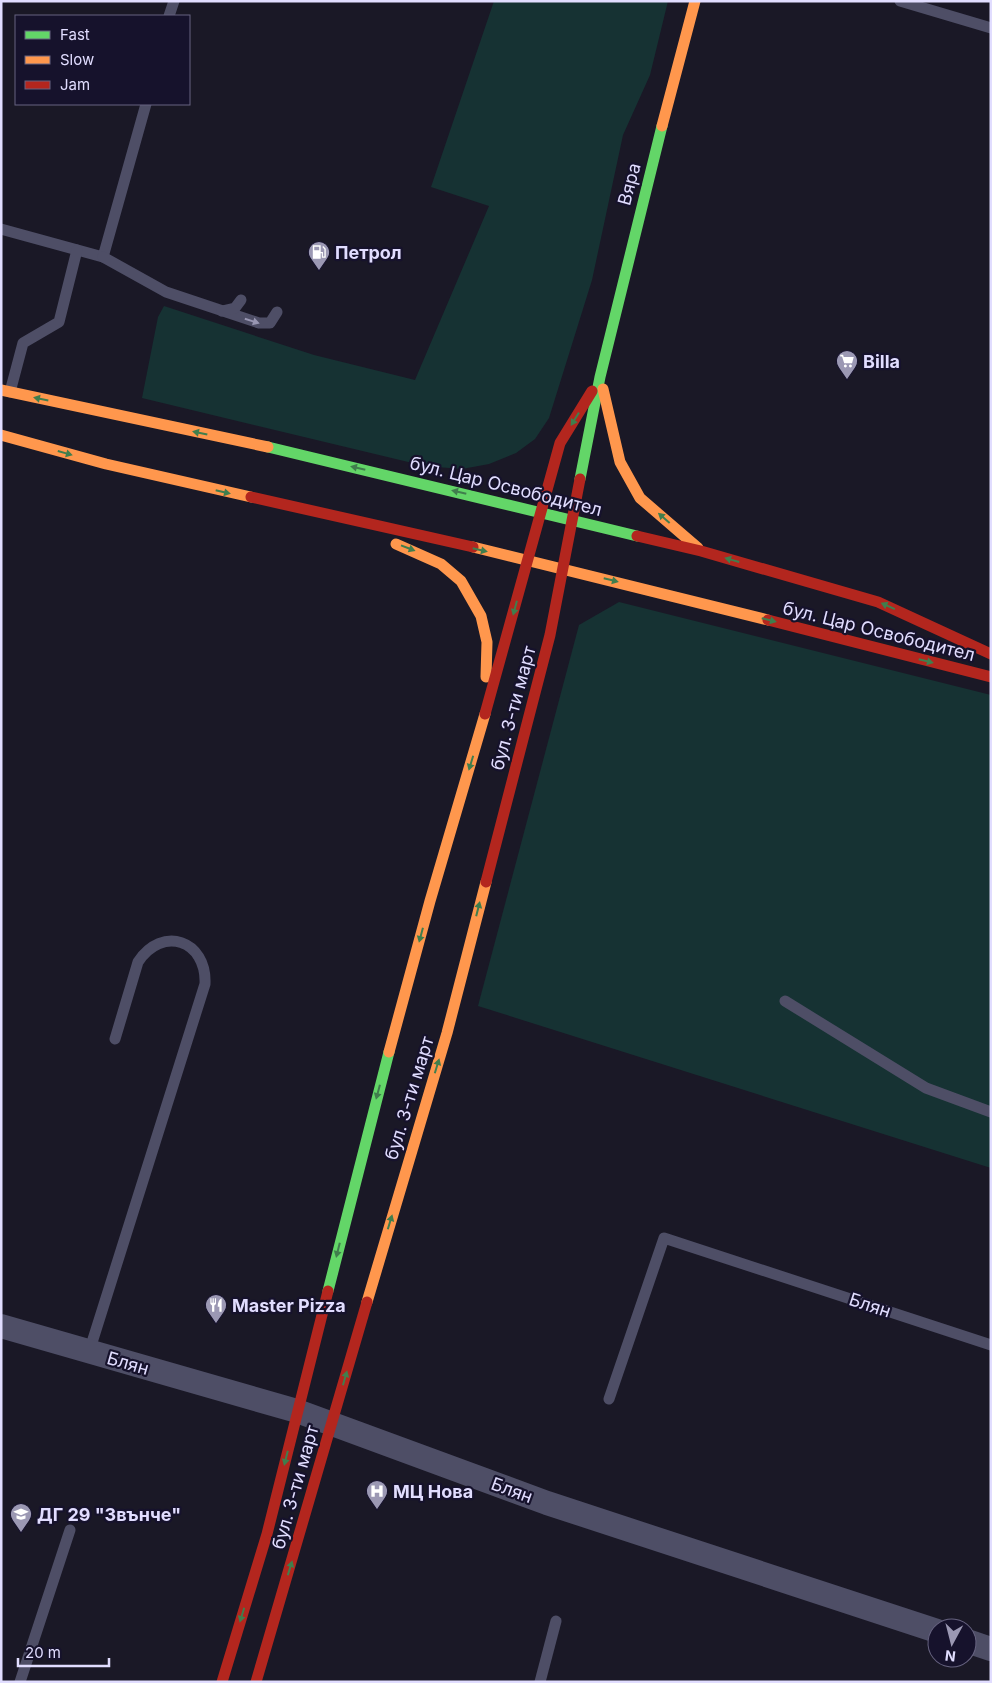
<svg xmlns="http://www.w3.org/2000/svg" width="992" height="1683" font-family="Inter,sans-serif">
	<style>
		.green { fill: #163233 }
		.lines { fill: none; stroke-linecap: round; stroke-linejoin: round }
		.lane { stroke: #4e4e66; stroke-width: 11 }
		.street { stroke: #4e4e66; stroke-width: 24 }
		.fast { stroke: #63d668; stroke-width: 11 }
		.slow { stroke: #ff974d; stroke-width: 11 }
		.jam { stroke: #b3261e; stroke-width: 11 }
		.oneway { fill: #9896b2 }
		.oneway2 { fill: #407e4d }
		.labels { text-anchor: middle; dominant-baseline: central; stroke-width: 4.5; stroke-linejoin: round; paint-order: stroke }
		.street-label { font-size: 18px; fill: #e1ddff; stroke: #16122c }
		.poi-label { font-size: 18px; font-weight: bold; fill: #e1ddff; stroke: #16122c; text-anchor: start }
	</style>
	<rect width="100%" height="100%" fill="#1a1826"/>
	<!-- green -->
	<g class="green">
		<polygon points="494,1 668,1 650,75 623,135 592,280 549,418 535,439 516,453 489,464 462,469 425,466 142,398 158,317 164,306 314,355 415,380 489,206 431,187"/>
		<polygon points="619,602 991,695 991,1168 478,1006 579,625"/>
	</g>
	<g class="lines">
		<!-- lane -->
		<g class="lane">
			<polyline points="900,1 991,28"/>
			<polyline points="169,16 174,1"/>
			<polyline points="1,229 103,257 146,104"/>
			<polyline points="103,257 166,292 259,323 270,323 277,312"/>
			<polyline points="222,311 235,308 241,300"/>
			<polyline points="10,392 23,343 59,322 77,250"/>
			<polyline points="785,1001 926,1088 991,1112"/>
			<path d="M89,1352L205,984C207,940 162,925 138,962L115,1039"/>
			<polyline points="609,1399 664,1238 991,1345"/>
			<polyline points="20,1682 70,1530"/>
			<polyline points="540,1682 556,1621"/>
		</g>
		<!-- street -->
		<g class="street">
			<polyline points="1,1326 297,1411 547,1503 937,1631"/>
			<polyline points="967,1641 991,1649"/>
		</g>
		<!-- fast -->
		<g class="fast">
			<polyline points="268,447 637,536"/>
			<polyline points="580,479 600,377 662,126"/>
			<polyline points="328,1291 389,1052"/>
		</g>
		<!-- slow -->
		<g class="slow">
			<polyline points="662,126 695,1"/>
			<polyline points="603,389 620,462 640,498 698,548"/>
			<polyline points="1,390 268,447"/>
			<polyline points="1,435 106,464 251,497"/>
			<polyline points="396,544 441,564 461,581 481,616 487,642 486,677"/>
			<polyline points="473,547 768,620"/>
			<polyline points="389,1052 430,901 485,714"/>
			<polyline points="367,1302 447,1033 486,882"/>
		</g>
		<!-- jam -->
		<g class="jam">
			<polyline points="251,497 473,547"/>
			<polyline points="637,536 701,551 878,602 991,654"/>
			<polyline points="768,620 991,677"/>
			<polyline points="485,714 560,443 592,391"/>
			<polyline points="486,882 550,635 580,479"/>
			<polyline points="222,1682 267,1534 328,1291"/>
			<polyline points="256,1682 367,1302"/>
		</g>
	</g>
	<!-- one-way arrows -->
	<defs><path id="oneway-solid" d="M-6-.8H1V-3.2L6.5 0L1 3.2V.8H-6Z" transform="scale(1.25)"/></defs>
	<use class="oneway" href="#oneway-solid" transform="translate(252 321) rotate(17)"/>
	<g class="oneway2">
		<use href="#oneway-solid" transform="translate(41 399) rotate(-168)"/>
		<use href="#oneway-solid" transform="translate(575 419) rotate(122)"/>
		<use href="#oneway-solid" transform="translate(200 433) rotate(-168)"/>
		<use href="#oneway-solid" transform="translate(65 453) rotate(16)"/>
		<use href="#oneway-solid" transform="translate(358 468) rotate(-167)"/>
		<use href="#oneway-solid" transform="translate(223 492) rotate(13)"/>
		<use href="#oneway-solid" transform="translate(459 492) rotate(-167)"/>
		<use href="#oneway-solid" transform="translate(664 518) rotate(-139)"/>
		<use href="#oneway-solid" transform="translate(408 548) rotate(21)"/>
		<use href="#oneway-solid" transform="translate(480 550) rotate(13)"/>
		<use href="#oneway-solid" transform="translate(732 560) rotate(-164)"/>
		<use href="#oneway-solid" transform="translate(611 580) rotate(14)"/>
		<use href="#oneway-solid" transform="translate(888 606) rotate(-156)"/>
		<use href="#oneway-solid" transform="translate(515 608) rotate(105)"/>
		<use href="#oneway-solid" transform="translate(769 620) rotate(14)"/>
		<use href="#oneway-solid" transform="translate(926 661) rotate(14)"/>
		<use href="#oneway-solid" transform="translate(471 763) rotate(107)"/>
		<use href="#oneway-solid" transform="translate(478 909) rotate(-76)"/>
		<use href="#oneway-solid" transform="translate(421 935) rotate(105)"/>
		<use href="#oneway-solid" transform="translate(437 1066) rotate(-73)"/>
		<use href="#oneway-solid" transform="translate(378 1092) rotate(105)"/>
		<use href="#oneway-solid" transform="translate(390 1222) rotate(-73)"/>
		<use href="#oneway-solid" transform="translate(338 1250) rotate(104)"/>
		<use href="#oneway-solid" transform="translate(345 1378) rotate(-74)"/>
		<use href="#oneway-solid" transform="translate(286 1458) rotate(104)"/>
		<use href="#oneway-solid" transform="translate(290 1568) rotate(-73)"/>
		<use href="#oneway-solid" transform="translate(242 1615) rotate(107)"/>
	</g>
	<!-- icons -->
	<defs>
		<g id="fuel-pin" transform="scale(1.125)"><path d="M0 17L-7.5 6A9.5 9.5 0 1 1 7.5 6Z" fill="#9b98b3" stroke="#16122c"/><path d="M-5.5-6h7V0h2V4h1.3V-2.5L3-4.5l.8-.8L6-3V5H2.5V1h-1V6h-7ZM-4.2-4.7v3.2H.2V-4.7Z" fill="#fff"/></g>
		<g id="supermarket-pin" transform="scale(1.125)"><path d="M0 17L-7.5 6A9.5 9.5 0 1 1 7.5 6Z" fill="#9b98b3" stroke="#16122c"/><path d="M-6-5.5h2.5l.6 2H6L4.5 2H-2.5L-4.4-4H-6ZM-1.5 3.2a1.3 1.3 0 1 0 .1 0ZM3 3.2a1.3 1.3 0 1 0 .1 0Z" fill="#fff"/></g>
		<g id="restaurant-pin" transform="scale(1.125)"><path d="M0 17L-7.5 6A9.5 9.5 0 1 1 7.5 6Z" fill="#9b98b3" stroke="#16122c"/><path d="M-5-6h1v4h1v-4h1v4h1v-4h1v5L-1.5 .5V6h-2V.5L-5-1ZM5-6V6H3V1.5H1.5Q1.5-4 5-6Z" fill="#fff"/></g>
		<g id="hospital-pin" transform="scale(1.125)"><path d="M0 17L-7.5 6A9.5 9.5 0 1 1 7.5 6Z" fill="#9b98b3" stroke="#16122c"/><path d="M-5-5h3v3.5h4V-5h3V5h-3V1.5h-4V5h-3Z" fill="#fff"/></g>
		<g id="school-pin" transform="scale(1.125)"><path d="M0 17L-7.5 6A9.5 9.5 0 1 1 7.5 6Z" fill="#9b98b3" stroke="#16122c"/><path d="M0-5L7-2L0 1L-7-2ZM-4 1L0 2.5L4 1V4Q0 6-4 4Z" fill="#fff"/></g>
	</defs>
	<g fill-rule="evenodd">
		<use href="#fuel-pin" x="319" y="252"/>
		<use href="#supermarket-pin" x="847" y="361"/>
		<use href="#restaurant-pin" x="216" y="1305"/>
		<use href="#hospital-pin" x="377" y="1491"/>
		<use href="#school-pin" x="21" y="1514"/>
	</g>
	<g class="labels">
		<!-- street labels -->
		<g class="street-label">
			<text transform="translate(629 184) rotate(-75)">Вяра</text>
			<text transform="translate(506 486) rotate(14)">бул. Цар Освободител</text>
			<text transform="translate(879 631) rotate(14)">бул. Цар Освободител</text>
			<text transform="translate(513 708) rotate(-75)">бул. 3-ти март</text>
			<text transform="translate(409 1098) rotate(-73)">бул. 3-ти март</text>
			<text transform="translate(870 1305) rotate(18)">Блян</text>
			<text transform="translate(128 1363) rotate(16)">Блян</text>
			<text transform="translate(295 1487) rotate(-74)">бул. 3-ти март</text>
			<text transform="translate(512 1490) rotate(20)">Блян</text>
		</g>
		<!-- poi labels -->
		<g class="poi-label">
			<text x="335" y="252">Петрол</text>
			<text x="863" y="361">Billa</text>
			<text x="232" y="1305">Master Pizza</text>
			<text x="393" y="1491">МЦ Нова</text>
			<text x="37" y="1514">ДГ 29 "Звънче"</text>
		</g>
	</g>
	<!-- border -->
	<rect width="992" height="1683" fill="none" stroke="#e1ddff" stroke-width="5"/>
	<!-- legend -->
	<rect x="15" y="15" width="175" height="90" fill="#16122c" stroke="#676380"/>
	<rect x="25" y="31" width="25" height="8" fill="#63d668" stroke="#676380"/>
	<text x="60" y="40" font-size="15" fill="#e1ddff">Fast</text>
	<rect x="25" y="56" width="25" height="8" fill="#ff974d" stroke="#676380"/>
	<text x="60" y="65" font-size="15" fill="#e1ddff">Slow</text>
	<rect x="25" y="81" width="25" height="8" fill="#b3261e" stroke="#676380"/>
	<text x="60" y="90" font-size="15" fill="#e1ddff">Jam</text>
	<!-- north arrow -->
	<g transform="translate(952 1643) rotate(187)"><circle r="24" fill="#16122c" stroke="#676380"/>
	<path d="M0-4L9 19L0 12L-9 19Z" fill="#9b98b3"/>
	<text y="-8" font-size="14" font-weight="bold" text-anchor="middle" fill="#e1ddff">N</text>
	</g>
	<!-- scale -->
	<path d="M18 1658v8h91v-8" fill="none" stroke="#e1ddff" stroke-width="2.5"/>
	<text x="25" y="1658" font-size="15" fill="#e1ddff" stroke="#16122c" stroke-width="4" paint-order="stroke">20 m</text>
</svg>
